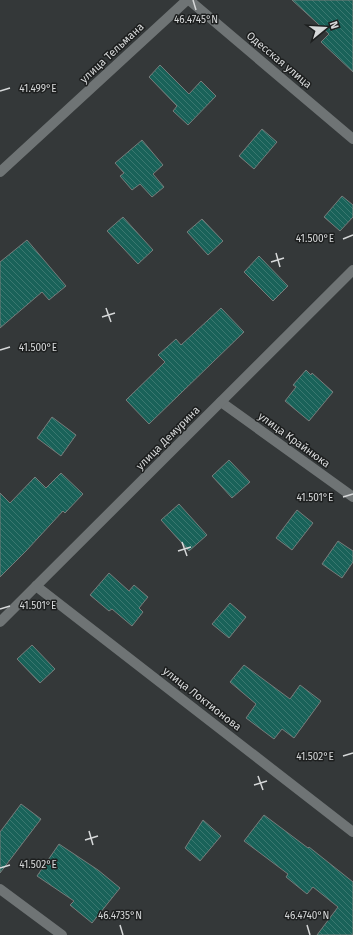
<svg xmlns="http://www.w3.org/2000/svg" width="353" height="935" font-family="'Fira Sans',sans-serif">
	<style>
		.building { fill: url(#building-back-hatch); stroke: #777c7b }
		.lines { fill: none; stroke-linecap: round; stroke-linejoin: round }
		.street { stroke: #6f7475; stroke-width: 10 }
		.secondary { stroke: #6f7475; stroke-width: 10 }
		.ticks { fill: none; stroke: #d6d8d9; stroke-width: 1.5 }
		.labels { text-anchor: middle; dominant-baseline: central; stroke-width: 3; stroke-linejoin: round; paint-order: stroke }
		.street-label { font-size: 11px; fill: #d6d8d9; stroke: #1d1f1f }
		.ticks-label { font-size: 10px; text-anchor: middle; fill: #d6d8d9; stroke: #1d1f1f; stroke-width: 3; stroke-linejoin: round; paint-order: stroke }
	</style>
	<defs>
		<pattern id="building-back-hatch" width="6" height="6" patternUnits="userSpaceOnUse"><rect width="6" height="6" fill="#196259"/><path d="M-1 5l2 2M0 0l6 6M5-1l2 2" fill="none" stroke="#3a7870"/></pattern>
	</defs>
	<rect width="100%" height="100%" fill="#343839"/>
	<!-- building -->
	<g class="building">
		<polygon points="292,0 353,0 353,72 321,42 329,34"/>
		<polygon points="160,65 189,94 201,81 216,96 188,125 173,111 177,106 149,77"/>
		<polygon points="262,129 277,142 254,169 239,156"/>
		<polygon points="142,140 163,165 153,174 164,187 152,197 140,184 132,190 120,176 124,173 115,163"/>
		<polygon points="342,196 353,205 353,217 340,231 324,217"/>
		<polygon points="123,217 153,250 138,264 107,231"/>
		<polygon points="202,219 223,241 208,255 187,232"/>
		<polygon points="27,240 66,286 49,300 42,292 0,328 0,262"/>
		<polygon points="259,256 288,286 273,301 244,272"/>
		<polygon points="221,308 244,332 149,424 126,400 165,362 158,355 176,339 181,345"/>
		<polygon points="306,370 311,375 312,373 333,392 309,421 285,401 296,387 293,385"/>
		<polygon points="52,417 76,435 61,456 37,438"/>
		<polygon points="229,460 250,482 232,498 212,476"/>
		<polygon points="61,473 83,494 65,513 63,511 26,551 0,577 0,493 10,503 35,477 46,488"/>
		<polygon points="179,504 207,535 189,551 161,520"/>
		<polygon points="297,510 313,523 292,550 276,538"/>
		<polygon points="338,541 353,551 353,562 342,578 322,564"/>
		<polygon points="109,573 129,591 134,585 148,597 139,608 143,612 132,626 112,609 109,611 90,595"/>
		<polygon points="230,603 246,617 229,638 212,624"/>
		<polygon points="32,645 55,669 40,683 17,659"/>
		<polygon points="244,665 290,699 300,685 321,701 294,738 282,729 274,739 246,718 256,704 230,682"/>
		<polygon points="21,804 41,819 0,873 0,832"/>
		<polygon points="264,815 308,848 309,847 353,882 353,935 317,935 338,907 313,887 307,894 286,877 288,874 244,841"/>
		<polygon points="203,820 221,836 200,861 185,848"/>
		<polygon points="59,844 98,870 120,888 92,923 70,905 74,901 37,876"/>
	</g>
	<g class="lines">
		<!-- street -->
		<g class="street">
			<polyline points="221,402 353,497"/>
			<polyline points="36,586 353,832"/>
			<polyline points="0,622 353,270"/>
			<polyline points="0,889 62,935"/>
		</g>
		<!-- secondary -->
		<g class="secondary">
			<polyline points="189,0 353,139"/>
			<polyline points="0,172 187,0"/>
		</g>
	</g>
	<!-- ticks -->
	<path class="ticks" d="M193,0L196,10M0,91L10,88M343,239L353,235M276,253L280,267M271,262L284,258M106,308L111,322M102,317L115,313M0,350L10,347M343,497L353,494M182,542L187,556M178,551L191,547M0,609L10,606M343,756L353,753M258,776L263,790M254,785L267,781M89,831L93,845M85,840L98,836M0,868L10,865M120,925L123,935M307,925L310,935"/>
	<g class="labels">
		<!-- street labels -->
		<g class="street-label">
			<text transform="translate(112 53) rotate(-43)">улица Тельмана</text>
			<text transform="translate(279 60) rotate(40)">Одесская улица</text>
			<text transform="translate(168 438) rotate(-45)">улица Демурина</text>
			<text transform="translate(294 440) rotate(36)">улица Крайнюка</text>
			<text transform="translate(202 699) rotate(38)">улица Локтионова</text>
		</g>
	</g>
	<g class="ticks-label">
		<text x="196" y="23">46.4745°N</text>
		<text x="38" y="92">41.499°E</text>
		<text x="315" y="242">41.500°E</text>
		<text x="38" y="351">41.500°E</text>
		<text x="315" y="501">41.501°E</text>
		<text x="38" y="609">41.501°E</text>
		<text x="315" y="760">41.502°E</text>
		<text x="38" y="868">41.502°E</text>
		<text x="120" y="919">46.4735°N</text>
		<text x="307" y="919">46.4740°N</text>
	</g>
	<!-- north arrow -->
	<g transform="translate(325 28) rotate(72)" stroke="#1d1f1f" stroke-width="3" paint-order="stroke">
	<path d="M0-3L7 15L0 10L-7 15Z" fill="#d6d8d9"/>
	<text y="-6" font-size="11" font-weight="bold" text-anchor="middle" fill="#d6d8d9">N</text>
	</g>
</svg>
